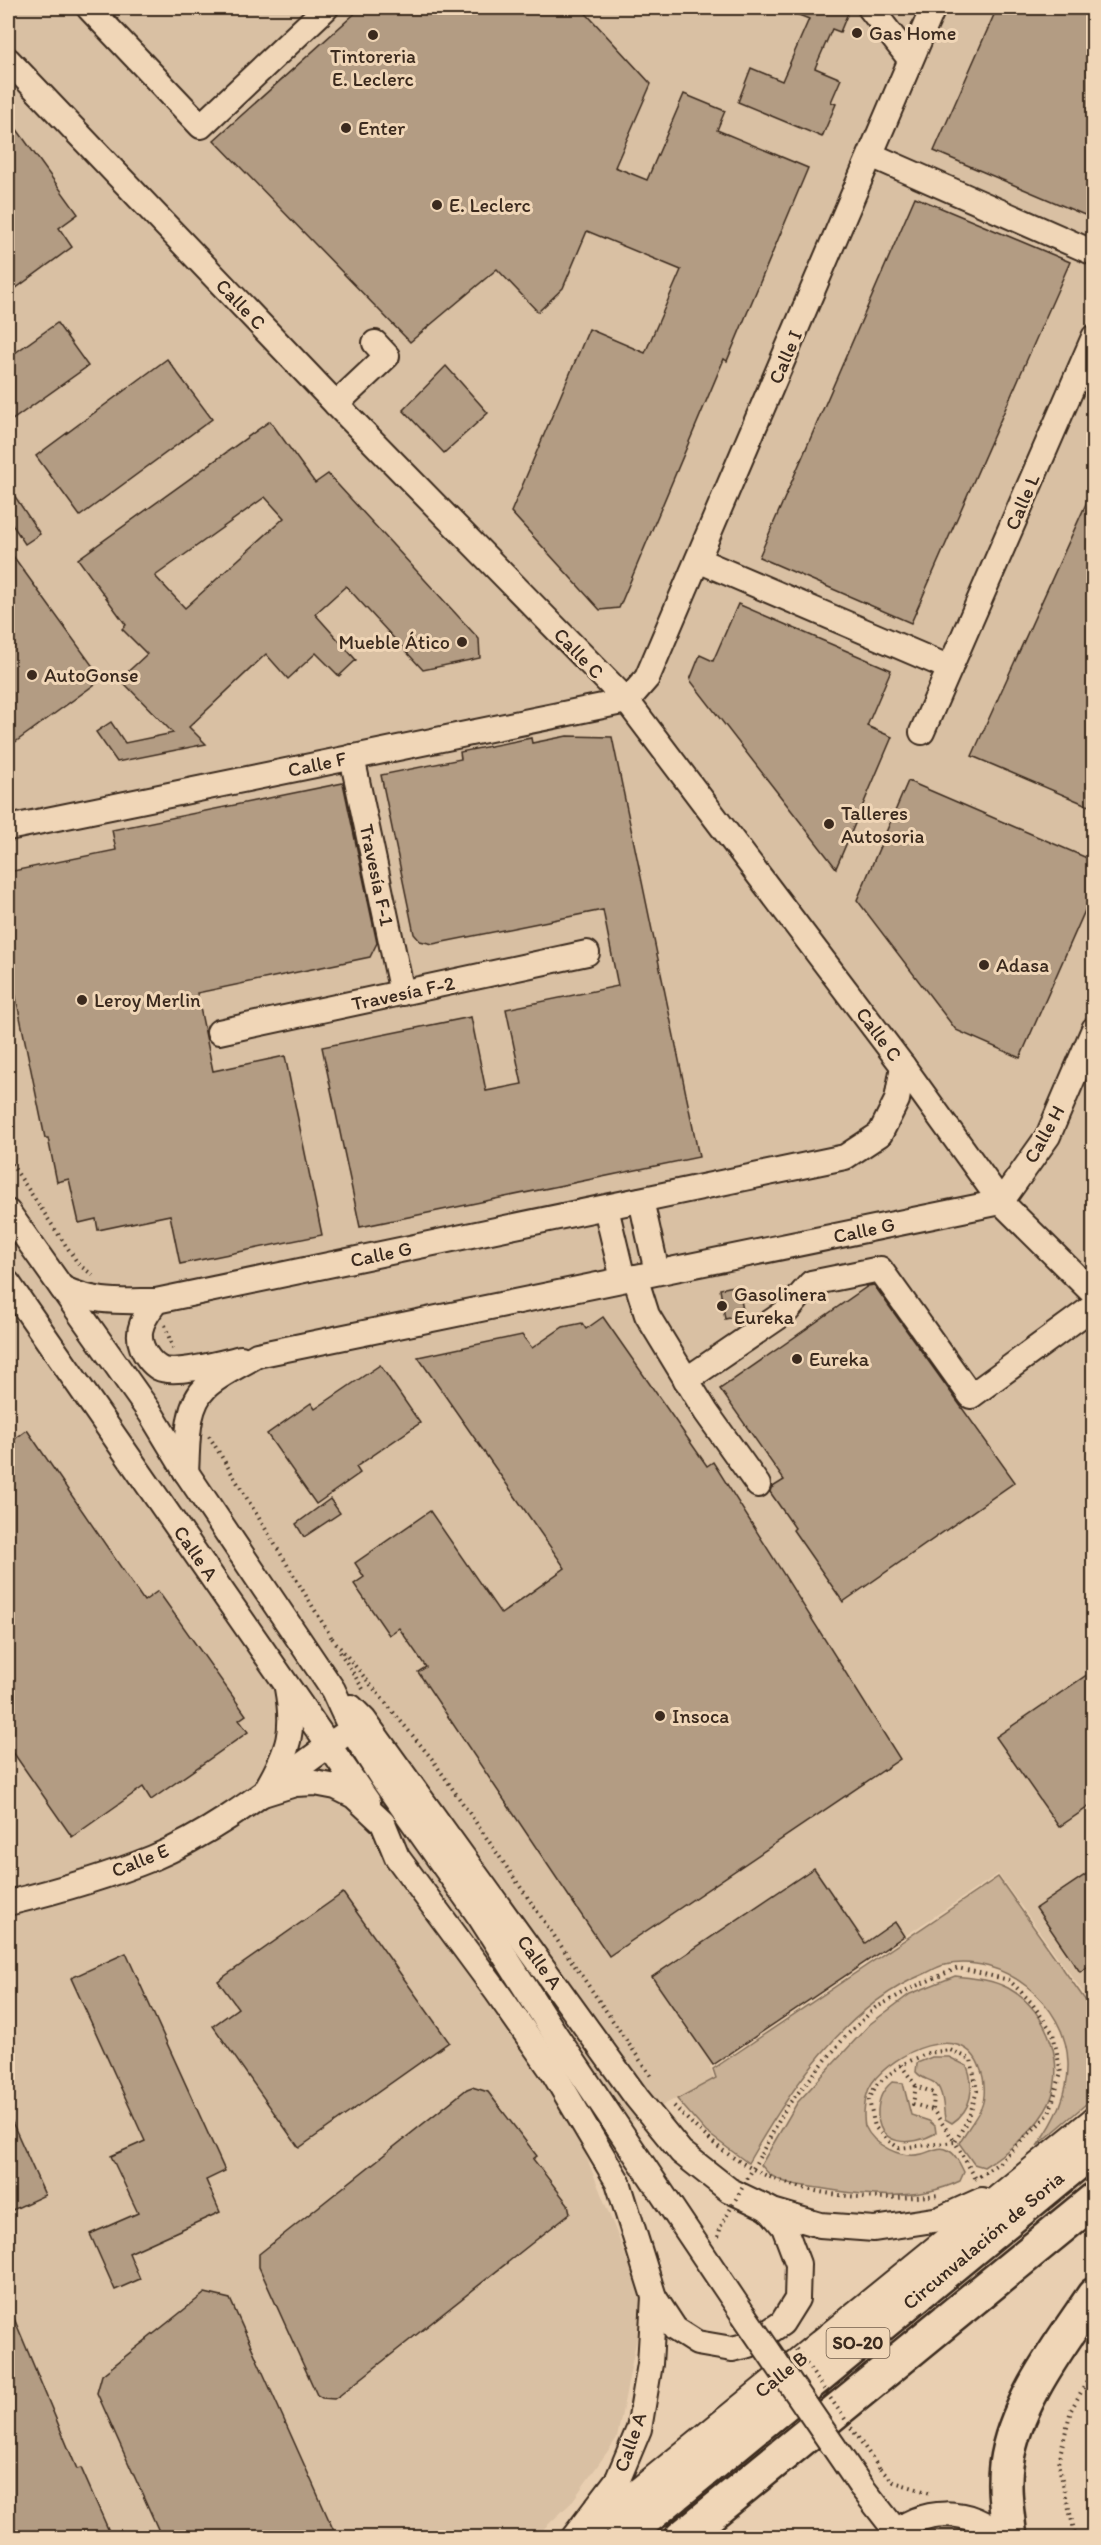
<svg xmlns="http://www.w3.org/2000/svg" width="1101" height="2545" font-family="Itim,sans-serif">
	<style>
		.built { fill: #d9c0a3 }
		.green { fill: #c9b196; stroke: #826e5a; stroke-width: 1.5 }
		.building { fill: #b39c83; stroke: #3b2a1e; stroke-width: 1.5; fill-rule: evenodd }
		.lines { fill: none; stroke-linecap: round; stroke-linejoin: round }
		.minor-casing { stroke: #3b2a1e; stroke-width: 28 }
		.highway-casing { stroke: #3b2a1e; stroke-width: 38 }
		.path { stroke: #3b2a1e; stroke-width: 4; stroke-dasharray: 1.5 4.5; stroke-linecap: butt }
		.minor { stroke: #f0d6b7; stroke-width: 24 }
		.highway { stroke: #f0d6b7; stroke-width: 33 }
		.minor-bridge-casing { stroke: #3b2a1e; stroke-width: 28; stroke-linecap: butt }
		.path-bridge { stroke: #3b2a1e; stroke-width: 4; stroke-dasharray: 1.5 4.5; stroke-linecap: butt }
		.minor-bridge { stroke: #f0d6b7; stroke-width: 24 }
		.poi-dot { fill: #3b2a1e; stroke: #f0d6b7; stroke-width: 2 }
		.labels { text-anchor: middle; dominant-baseline: central; stroke-width: 6; stroke-linejoin: round; paint-order: stroke }
		.shield { fill: #f0d6b7; stroke: #715e4c; stroke-width: 1.5 }
		.shield-label { font-size: 18px; font-weight: bold; fill: #3b2a1e }
		.poi-label { font-size: 20px; fill: #3b2a1e; stroke: #f0d6b7; text-anchor: start }
		.street-label { font-size: 20px; fill: #3b2a1e; stroke: #f0d6b7 }
	</style>
	<rect width="100%" height="100%" fill="#e9cfb1"/>
	<filter id="ink" filterUnits="userSpaceOnUse"><feTurbulence type="fractalNoise" baseFrequency=".0167" numOctaves="2"/><feDisplacementMap in="SourceGraphic" scale="12" xChannelSelector="R" yChannelSelector="G"/><feConvolveMatrix kernelMatrix="1 2 1 2 8 2 1 2 1" color-interpolation-filters="sRGB"/></filter>
	<g filter="url(#ink)">
		<!-- built -->
		<polygon class="built" points="8,8 1093,8 1093,2006 998,1874 710,2066 714,2078 583,2148 644,2302 617,2438 571,2503 535,2537 8,2538"/>
		<!-- green -->
		<g class="green">
			<path d="M998,1877L1093,2011V2098L1037,2146C1055,2122 1069,2095 1068,2063C1067,2004 1002,1952 945,1965C938,1966 931,1971 924,1974C845,2006 789,2091 748,2163L706,2132L677,2099L716,2078L713,2069Z"/>
			<path d="M955,1976C973,1978 991,1979 1008,1988C1049,2010 1070,2071 1045,2111C1031,2134 1006,2153 984,2167L974,2164L959,2143C966,2131 975,2120 981,2108C986,2097 985,2079 980,2068C963,2019 893,2053 872,2083C866,2092 865,2102 864,2113C864,2118 864,2122 865,2126C874,2146 901,2159 922,2154C930,2152 940,2145 948,2150C956,2154 960,2164 964,2172L960,2181C915,2202 866,2196 819,2188C804,2186 788,2185 774,2177C769,2175 765,2169 761,2165L797,2103L870,2024L910,1994Z"/>
			<path d="M932,2057H949L967,2066C975,2087 972,2110 952,2123L945,2119C943,2108 944,2088 933,2082C926,2078 922,2079 916,2072L917,2063Z"/>
			<path d="M892,2082L903,2083L911,2115L929,2121L935,2126L936,2133C912,2147 876,2147 878,2110C879,2097 883,2090 892,2082Z"/>
			<polygon points="907,2526 953,2526 973,2537 888,2538"/>
		</g>
		<!-- building -->
		<g class="building">
			<polygon points="361,8 581,8 651,84 615,167 647,180 684,94 725,111 717,130 808,168 727,361 724,359 619,608 600,610 511,512 589,329 645,353 681,270 587,231 563,288 538,312 497,269 410,342 214,140"/>
			<polygon points="781,8 850,8 840,32 832,29 815,68 841,79 831,102 836,104 822,137 738,102 751,68 782,81 809,19"/>
			<polygon points="997,8 1094,8 1094,201 1087,216 934,151"/>
			<polygon points="8,117 78,214 59,228 72,247 8,294"/>
			<polygon points="915,197 1070,262 911,623 759,557"/>
			<polygon points="57,323 88,366 8,423 8,358"/>
			<polygon points="167,359 212,419 80,516 36,456"/>
			<polygon points="446,366 488,413 444,453 403,410"/>
			<path d="M270,421L315,483L328,474L479,639L480,658L423,670L346,586L315,614L356,660L339,676L316,653L288,679L266,654L189,727L206,744L117,762L96,732L111,722L125,743L173,733L120,679L147,654L122,629L126,625L78,559ZM265,497L284,518L185,608L155,576Z"/>
			<polygon points="8,486 40,534 25,544 8,518"/>
			<polygon points="1094,486 1094,808 972,756"/>
			<polygon points="8,549 102,679 14,743 8,733"/>
			<polygon points="738,604 891,670 867,726 892,737 836,868 690,680 700,655 713,661"/>
			<polygon points="567,736 612,737 699,1157 360,1227 322,1047 471,1017 486,1091 522,1084 506,1009 618,986 603,910 433,944 420,941 414,934 381,775 461,759 460,752 531,738 532,743"/>
			<polygon points="908,781 1094,861 1094,890 1020,1058 956,1030 857,900"/>
			<polygon points="343,783 377,943 370,957 197,993 213,1071 285,1056 322,1235 180,1264 170,1215 98,1230 96,1219 79,1223 69,1179 57,1182 48,1138 45,1138 8,959 8,872 116,850 112,830"/>
			<polygon points="738,1285 744,1315 725,1319 720,1289"/>
			<polygon points="874,1285 1015,1482 843,1602 793,1530 795,1528 770,1492 771,1488 784,1480 720,1389 868,1286"/>
			<polygon points="603,1317 707,1466 713,1462 900,1759 609,1956 418,1672 426,1667 399,1628 389,1635 354,1584 364,1577 355,1563 430,1511 501,1614 565,1568 418,1357 522,1335 532,1348 563,1327 582,1323 586,1329"/>
			<polygon points="380,1365 420,1423 356,1467 360,1473 316,1504 267,1434 311,1403 315,1409"/>
			<polygon points="27,1430 144,1601 158,1591 246,1715 239,1720 248,1732 151,1800 143,1787 72,1837 8,1745 8,1444"/>
			<polygon points="330,1499 340,1513 304,1537 296,1524"/>
			<polygon points="1094,1670 1094,1803 1059,1827 996,1737"/>
			<polygon points="814,1868 865,1943 895,1922 904,1936 713,2065 652,1977"/>
			<polygon points="1094,1869 1094,1963 1080,1972 1036,1908"/>
			<polygon points="343,1893 449,2042 299,2148 213,2026 238,2008 218,1981"/>
			<polygon points="126,1953 225,2171 206,2180 220,2212 129,2253 140,2279 115,2290 90,2234 138,2213 111,2156 145,2141 71,1978"/>
			<polygon points="472,2087 488,2092 537,2156 533,2159 568,2204 570,2213 339,2396 334,2399 322,2398 317,2395 259,2267 259,2254 467,2089"/>
			<polygon points="8,2113 45,2195 8,2212"/>
			<polygon points="205,2293 230,2299 337,2538 162,2538 97,2393 102,2375"/>
			<polygon points="8,2304 77,2469 81,2468 112,2538 8,2538"/>
		</g>
		<g class="lines">
			<!-- minor casing -->
			<g class="minor-casing">
				<g id="minor">
					<polyline points="89,8 201,126 326,8"/>
					<polyline points="870,8 910,59"/>
					<polyline points="8,60 336,404 627,701 903,1066 1001,1202 1094,1294"/>
					<polyline points="871,155 1094,253"/>
					<polyline points="336,404 387,356 375,343"/>
					<polyline points="698,560 950,668"/>
					<polyline points="627,701 647,678 933,8"/>
					<polyline points="922,732 1094,337"/>
					<polyline points="352,757 402,993"/>
					<polyline points="8,828 627,701"/>
					<polyline points="219,1032 587,953"/>
					<polyline points="641,1200 657,1272"/>
					<polyline points="1001,1202 1048,1136 1094,1029"/>
					<polyline points="606,1208 623,1279"/>
					<polyline points="8,1212 151,1414 186,1472 333,1690 351,1729 382,1778 480,1917 555,2034 743,2314"/>
					<polyline points="635,1277 647,1315 706,1412 758,1485"/>
					<polyline points="8,1283 368,1802"/>
					<path d="M62,1288C96,1304 120,1301 156,1301L845,1157L880,1134L897,1100L903,1066"/>
					<path d="M156,1301C146,1315 135,1329 142,1347C145,1355 152,1364 159,1368C174,1376 224,1362 241,1358"/>
					<polyline points="686,1380 787,1311 811,1283 880,1269 971,1396 1094,1306"/>
					<path d="M186,1472C188,1445 185,1407 206,1387C220,1374 241,1365 257,1355L1001,1202"/>
					<polyline points="351,1707 364,1720 637,2098 681,2152 729,2190 769,2209 784,2227 798,2264 797,2299 782,2323 749,2345 732,2349 697,2343 675,2329 654,2297"/>
					<path d="M267,1788C289,1750 295,1731 287,1688"/>
					<polyline points="263,1794 295,1784 315,1783 336,1787 354,1796 383,1823 397,1857 497,1992 553,2072 618,2182 654,2297 650,2364 639,2429 618,2479 573,2538"/>
					<path d="M8,1903C57,1891 106,1877 153,1858C222,1829 281,1779 342,1736"/>
					<polyline points="769,2210 820,2225 874,2229 940,2219 982,2200"/>
					<polyline points="860,2485 896,2531"/>
					<polyline points="593,2527 1094,2119"/>
					<path d="M890,2538C918,2507 973,2506 1001,2538"/>
				</g>
			</g>
			<!-- highway casing -->
			<g class="highway-casing">
				<g id="highway">
					<polyline points="622,2538 1094,2149"/>
					<polyline points="681,2538 1094,2200"/>
					<path d="M1010,2538C1007,2513 1003,2489 1006,2465C1014,2404 1060,2345 1094,2295"/>
				</g>
			</g>
			<!-- path -->
			<g class="path">
				<polyline points="8,1159 79,1265 93,1275"/>
				<polyline points="165,1325 173,1349"/>
				<polyline points="209,1436 333,1640"/>
				<polyline points="332,1638 432,1759 653,2079"/>
				<polyline points="340,1652 363,1689"/>
				<polyline points="901,2065 916,2086 934,2093 933,2110 955,2142 899,2148 886,2139 875,2127 869,2100 876,2085 901,2065 928,2053 950,2050 971,2059 977,2091 969,2117 955,2142 976,2179"/>
				<polyline points="916,2086 913,2104 933,2110"/>
				<path d="M674,2106C695,2127 717,2149 744,2164C801,2198 874,2202 939,2195"/>
				<polyline points="761,2154 787,2106 845,2037 875,2008 916,1986 958,1968 1009,1980 1031,2002 1053,2033 1061,2073 1049,2114 999,2163 975,2179"/>
				<polyline points="718,2237 721,2226"/>
				<polyline points="880,2469 894,2482 930,2493"/>
				<polyline points="1076,2538 1058,2463 1071,2410 1094,2369"/>
			</g>
			<!-- minor -->
			<use href="#minor" class="minor"/>
			<!-- highway -->
			<use href="#highway" class="highway"/>
			<!-- minor-bridge casing -->
			<g class="minor-bridge-casing">
				<polyline id="minor-bridge" points="743,2314 860,2485"/>
			</g>
			<!-- path-bridge -->
			<g class="path-bridge">
				<polyline points="721,2226 761,2154"/>
				<polyline points="796,2349 880,2469"/>
			</g>
			<!-- minor-bridge -->
			<use href="#minor-bridge" class="minor-bridge"/>
		</g>
	</g>
	<!-- markers -->
	<g class="poi-dot">
		<circle cx="857" cy="33" r="6"/>
		<circle cx="373" cy="35" r="6"/>
		<circle cx="346" cy="128" r="6"/>
		<circle cx="437" cy="205" r="6"/>
		<circle cx="462" cy="642" r="6"/>
		<circle cx="32" cy="675" r="6"/>
		<circle cx="829" cy="824" r="6"/>
		<circle cx="984" cy="965" r="6"/>
		<circle cx="82" cy="1000" r="6"/>
		<circle cx="722" cy="1306" r="6"/>
		<circle cx="797" cy="1359" r="6"/>
		<circle cx="660" cy="1716" r="6"/>
	</g>
	<g class="labels">
		<!-- shield labels -->
		<rect class="shield" x="826.5" y="2328" width="63" height="30" rx="4.5"/>
		<g class="shield-label">
			<text x="858" y="2343">SO-20</text>
		</g>
		<!-- poi labels -->
		<g class="poi-label">
			<text x="869" y="33">Gas Home</text>
			<text x="373" y="56" text-anchor="middle">Tintoreria<tspan x="373" dy="23">E. Leclerc</tspan></text>
			<text x="358" y="128">Enter</text>
			<text x="449" y="205">E. Leclerc</text>
			<text x="450" y="642" text-anchor="end">Mueble Ático</text>
			<text x="44" y="675">AutoGonse</text>
			<text x="841" y="813">Talleres<tspan x="841" dy="23">Autosoria</tspan></text>
			<text x="996" y="965">Adasa</text>
			<text x="94" y="1000">Leroy Merlin</text>
			<text x="734" y="1294">Gasolinera<tspan x="734" dy="23">Eureka</tspan></text>
			<text x="809" y="1359">Eureka</text>
			<text x="672" y="1716">Insoca</text>
		</g>
		<!-- street labels -->
		<g class="street-label">
			<text transform="translate(241 304) rotate(46)">Calle C</text>
			<text transform="translate(785 357) rotate(-67)">Calle I</text>
			<text transform="translate(1022 502) rotate(-67)">Calle L</text>
			<text transform="translate(579 653) rotate(46)">Calle C</text>
			<text transform="translate(317 764) rotate(-12)">Calle F</text>
			<text transform="translate(377 875) rotate(78)">Travesía F-1</text>
			<text transform="translate(403 993) rotate(-12)">Travesía F-2</text>
			<text transform="translate(879 1034) rotate(53)">Calle C</text>
			<text transform="translate(1044 1134) rotate(-61)">Calle H</text>
			<text transform="translate(864 1230) rotate(-12)">Calle G</text>
			<text transform="translate(381 1254) rotate(-12)">Calle G</text>
			<text transform="translate(196 1553) rotate(55)">Calle A</text>
			<text transform="translate(140 1860) rotate(-22)">Calle E</text>
			<text transform="translate(540 1962) rotate(54)">Calle A</text>
			<text transform="translate(983 2240) rotate(-40)">Circunvalación de Soria</text>
			<text transform="translate(781 2374) rotate(-39)">Calle B</text>
			<text transform="translate(630 2442) rotate(-71)">Calle A</text>
		</g>
	</g>
	<!-- margin -->
	<rect width="1101" height="2545" fill="none" stroke="#f0d6b7" stroke-width="30"/>
	<rect x="15" y="15" width="1071" height="2515" fill="none" stroke="#3b2a1e" stroke-width="2" filter="url(#ink)"/>
</svg>
